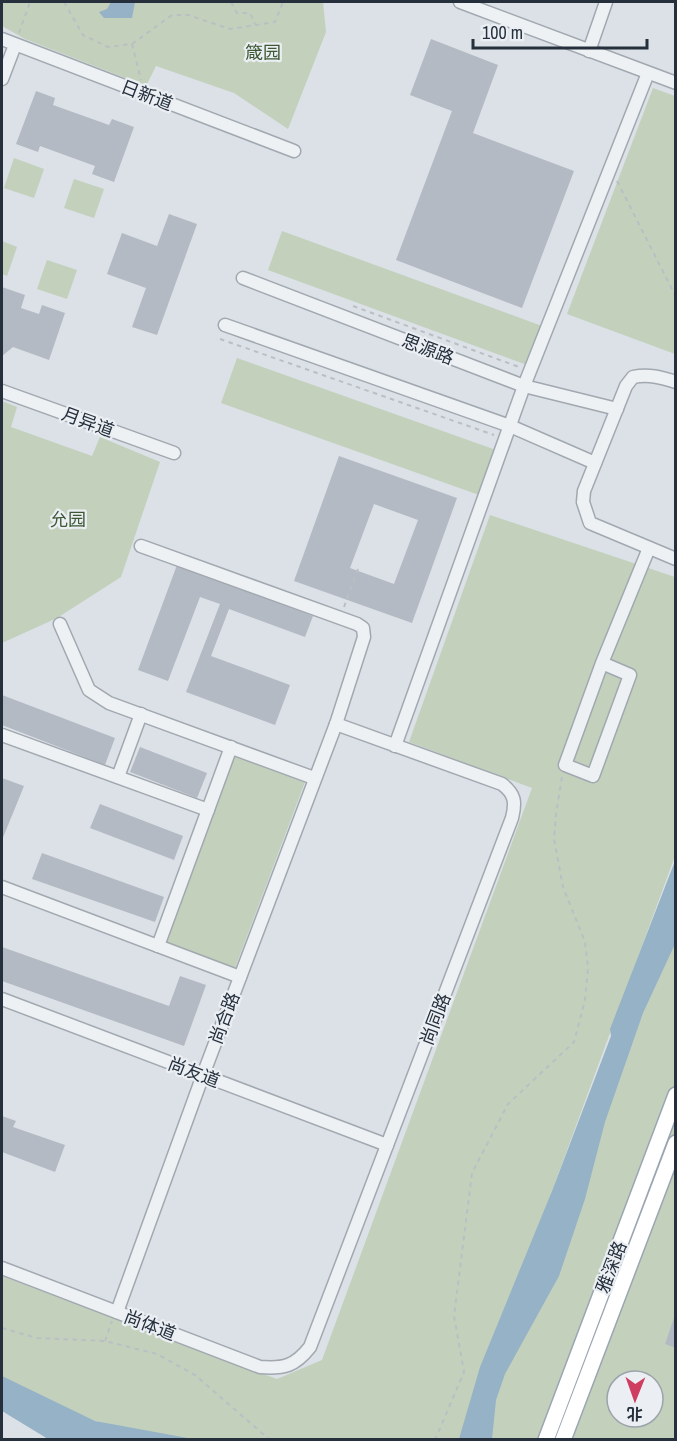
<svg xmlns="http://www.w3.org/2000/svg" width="677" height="1441" font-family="'Archivo Narrow','Noto Sans SC',sans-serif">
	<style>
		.green { fill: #c3d0bc; fill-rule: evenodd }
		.water { fill: #95b2c7 }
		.building { fill: #b3bac3; fill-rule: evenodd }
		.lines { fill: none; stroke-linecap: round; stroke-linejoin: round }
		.minor-casing { stroke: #a1a8b0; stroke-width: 15 }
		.major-casing { stroke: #9ba6b2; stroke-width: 18 }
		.path { stroke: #babfc4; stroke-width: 2; stroke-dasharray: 4.5 4.5; stroke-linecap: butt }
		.minor { stroke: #eef1f4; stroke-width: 12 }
		.major { stroke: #fff; stroke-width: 15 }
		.labels { text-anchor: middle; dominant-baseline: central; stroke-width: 4.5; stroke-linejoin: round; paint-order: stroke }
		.park-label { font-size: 18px; fill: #3d5833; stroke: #ebeff4 }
		.street-label { font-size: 18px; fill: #25303c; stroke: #ebeff4 }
	</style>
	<rect width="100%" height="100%" fill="#dbe1e6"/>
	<!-- green -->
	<g class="green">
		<polygon points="2,2 323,2 326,32 288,129 234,93 156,66 146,86 25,39 2,26"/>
		<polygon points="653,88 675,96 675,354 567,314"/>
		<polygon points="14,158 44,169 34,198 4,188"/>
		<polygon points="74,179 104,189 94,218 64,208"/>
		<polygon points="282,231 542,326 527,365 268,270"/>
		<polygon points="2,241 17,247 7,276 2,274"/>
		<polygon points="47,260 77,270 67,299 37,289"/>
		<polygon points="237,358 496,450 479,495 221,403"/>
		<polygon points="2,401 17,407 11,427 92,456 100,437 160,462 121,577 57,618 2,643"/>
		<polygon points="490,515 675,577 675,856 461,1439 178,1440 95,1421 2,1383 2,1276 277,1379 322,1360 532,788 409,742"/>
		<polygon points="234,756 305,782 235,968 164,942"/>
		<path d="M675,908V1439H475ZM617,1381H653V1417H617Z"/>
	</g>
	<!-- water -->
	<g class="water">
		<polygon points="111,2 135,2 132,18 104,18 99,12 107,9"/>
		<polygon points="675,861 675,944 643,1013 605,1122 585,1199 559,1276 505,1374 496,1400 492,1439 459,1439 480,1367 552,1191 611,1036 610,1029"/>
		<polygon points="2,1376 95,1421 193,1439 48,1439 2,1411"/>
	</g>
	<!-- building -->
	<g class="building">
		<polygon points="431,39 498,65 473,133 574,171 522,308 396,260 452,111 410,95"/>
		<polygon points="36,91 55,98 53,105 109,125 112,119 134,127 114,182 92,174 95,166 40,146 38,152 16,144"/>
		<polygon points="169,214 197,224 157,335 132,327 146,288 107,274 122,233 157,246"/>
		<polygon points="2,287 25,295 21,308 39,314 42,305 65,313 49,360 13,347 2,356"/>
		<path d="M339,456L457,498L412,623L294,581ZM374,504L418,520L394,584L350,568Z"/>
		<polygon points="177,565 313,616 305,637 229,609 211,656 290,685 275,725 186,692 220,604 200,597 168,681 138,670"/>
		<polygon points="2,695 115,738 105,765 2,725"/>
		<polygon points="140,747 207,773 197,798 130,772"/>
		<polygon points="2,778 24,786 2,840"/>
		<polygon points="100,804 183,836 174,860 90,828"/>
		<polygon points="42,853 164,897 155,922 32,879"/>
		<polygon points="2,947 169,1006 180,976 206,985 184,1046 2,981"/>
		<polygon points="2,1116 16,1121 13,1127 65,1145 55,1172 2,1152"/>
		<polygon points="675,1315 676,1315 676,1348 665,1344"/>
	</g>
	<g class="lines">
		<!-- minor casing -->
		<g class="minor-casing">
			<g id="minor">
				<polyline points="460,2 676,83"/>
				<polyline points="2,39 294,151"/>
				<polyline points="589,51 606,2"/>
				<polyline points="2,79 15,45"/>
				<polyline points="243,278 524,386 617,409"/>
				<polyline points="225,325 510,426 595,463"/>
				<path d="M676,382C660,377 649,374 633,377L626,386L584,491L583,502L590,523L676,559"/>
				<polyline points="2,391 174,453"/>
				<polyline points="60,624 89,690 109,703 314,778"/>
				<polyline points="602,663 630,675 593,776 565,765 602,663 649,548"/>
				<polyline points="2,735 208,810"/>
				<polyline points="395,746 524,386 648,73"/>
				<polyline points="118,777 141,714"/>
				<polyline points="2,887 240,977"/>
				<polyline points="158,946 231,747"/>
				<polyline points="2,999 387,1145"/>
				<path d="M2,1268L260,1367C284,1369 295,1366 310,1347L512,818C516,802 515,794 502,784L336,724"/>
				<polyline points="117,1312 203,1075 336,724 364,637 363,628 357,624 141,546"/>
			</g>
		</g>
		<!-- major casing -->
		<g class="major-casing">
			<g id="major">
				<polyline points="546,1440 676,1095"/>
				<polyline points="563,1440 676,1143"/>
			</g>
		</g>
		<!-- path -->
		<g class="path">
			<polyline points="64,2 83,35 108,47 132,44 172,15 188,15 230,29 275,22 283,2"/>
			<polyline points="231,2 237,13 250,13 255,24"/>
			<polyline points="19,33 30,2"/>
			<polyline points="132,44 141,80"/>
			<polyline points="617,181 676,297"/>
			<polyline points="353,306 519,367"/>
			<polyline points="220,339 494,435"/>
			<polyline points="344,607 358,569"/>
			<polyline points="2,1328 37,1338 105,1341 157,1354 195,1375 270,1440"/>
			<polyline points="105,1341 112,1321"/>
			<polyline points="435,1440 464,1372 454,1316 472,1173 508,1104 574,1042 585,1000 588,968 585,942 563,887 554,839 556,814 562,777"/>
		</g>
		<!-- minor -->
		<use href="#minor" class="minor"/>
		<!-- major -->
		<use href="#major" class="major"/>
	</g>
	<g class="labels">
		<!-- park labels -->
		<g class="park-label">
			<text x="263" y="52">箴园</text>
			<text x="68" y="519">允园</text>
		</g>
		<!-- street labels -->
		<g class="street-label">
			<text transform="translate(147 95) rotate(21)">日新道</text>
			<text transform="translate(428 349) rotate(21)">思源路</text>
			<text transform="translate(88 422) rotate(20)">月异道</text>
			<text transform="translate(224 1018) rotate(-69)">尚合路</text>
			<text transform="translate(435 1019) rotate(-69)">尚同路</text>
			<text transform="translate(194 1072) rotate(21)">尚友道</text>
			<text transform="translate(611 1267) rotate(-69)">雅深路</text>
			<text transform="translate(150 1325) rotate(21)">尚体道</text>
		</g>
	</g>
	<!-- border -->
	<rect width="677" height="1441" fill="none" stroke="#25303c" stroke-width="6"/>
	<!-- north arrow -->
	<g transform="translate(635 1399) rotate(181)"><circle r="28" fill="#ebeff4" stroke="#9ca3aa" stroke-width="1.5"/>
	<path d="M0-4.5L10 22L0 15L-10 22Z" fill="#cf3d60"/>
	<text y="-9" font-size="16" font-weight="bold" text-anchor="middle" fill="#25303c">北</text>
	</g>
	<!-- scale -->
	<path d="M473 39v9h174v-9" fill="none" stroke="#25303c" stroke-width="3"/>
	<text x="482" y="39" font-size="18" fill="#25303c" stroke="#ebeff4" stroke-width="4.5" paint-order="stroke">100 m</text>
</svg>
